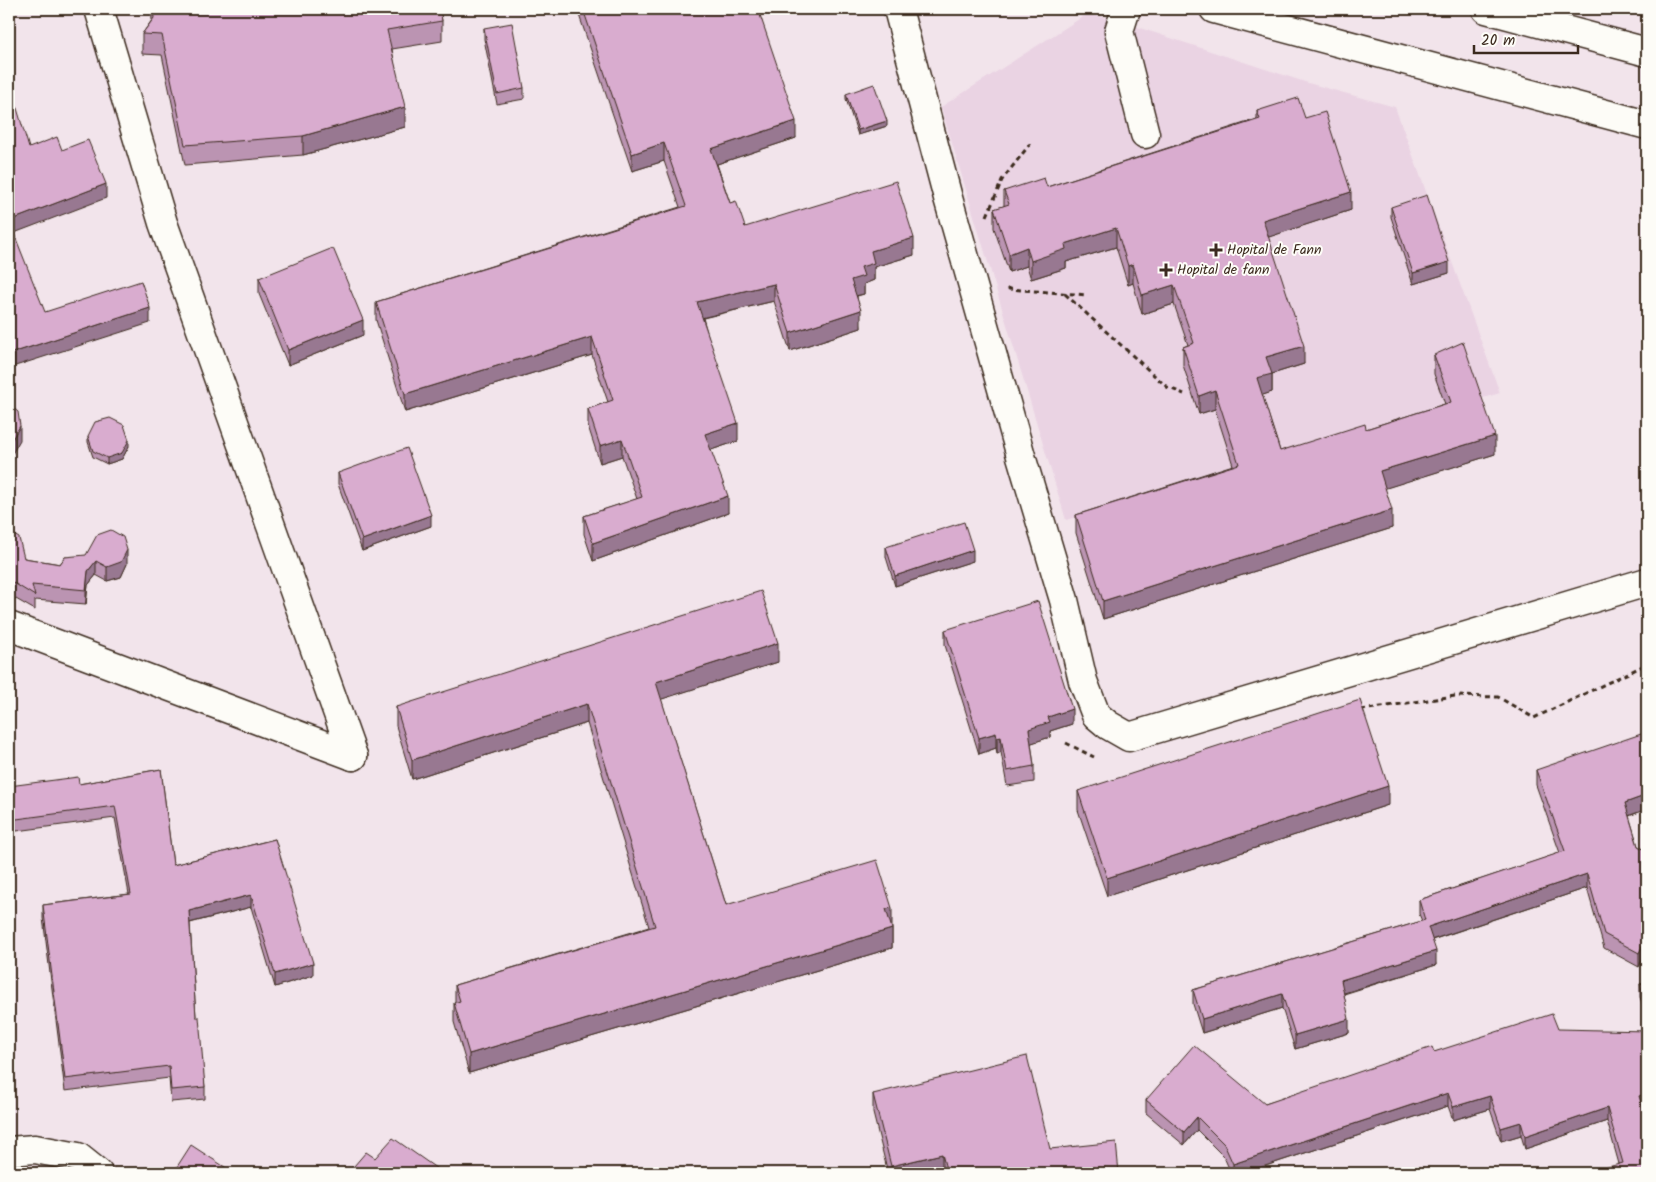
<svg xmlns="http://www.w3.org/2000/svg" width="1656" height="1182" font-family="Kalam,sans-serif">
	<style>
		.built { fill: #ead3e3 }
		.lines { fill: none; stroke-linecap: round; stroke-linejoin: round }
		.minor-casing { stroke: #3b2a1e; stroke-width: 31 }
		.path { stroke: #3b2a1e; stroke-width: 3; stroke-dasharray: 5 4; stroke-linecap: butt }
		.minor { stroke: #fdfcf7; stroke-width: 28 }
		.wall { fill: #bb94b2; stroke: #3b2a1e }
		.shaded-wall { fill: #987891; stroke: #3b2a1e }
		.building { fill: #d9accf; stroke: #3b2a1e }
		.poi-dot { fill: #3b2a1e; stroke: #fdfcf7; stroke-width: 2 }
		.labels { text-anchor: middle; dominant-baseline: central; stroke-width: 4; stroke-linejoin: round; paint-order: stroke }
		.poi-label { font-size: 14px; fill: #3b2a1e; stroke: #fdfcf7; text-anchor: start }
	</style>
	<rect width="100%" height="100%" fill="#f2e4eb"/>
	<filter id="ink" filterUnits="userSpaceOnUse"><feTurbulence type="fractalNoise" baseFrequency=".02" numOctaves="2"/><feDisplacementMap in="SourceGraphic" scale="10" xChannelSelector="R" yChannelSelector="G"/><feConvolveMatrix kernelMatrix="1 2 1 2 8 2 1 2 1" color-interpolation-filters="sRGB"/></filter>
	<g filter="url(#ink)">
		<!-- built -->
		<polygon class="built" points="1087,14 1108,18 1137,27 1308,83 1395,107 1500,393 1066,520 941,107"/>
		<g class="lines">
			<!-- minor casing -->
			<g class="minor-casing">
				<g id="minor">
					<polyline points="99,9 163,223 353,756"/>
					<polyline points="898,9 948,198 1021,456 1064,600 1083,681 1096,715 1108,725 1129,737 1647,582"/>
					<polyline points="1126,9 1119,31 1145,134"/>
					<polyline points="1214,9 1647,125"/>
					<polyline points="1486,9 1647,52"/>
					<polyline points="9,626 353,756"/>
					<polyline points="9,1151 35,1149 78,1157 98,1173"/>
				</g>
			</g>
			<!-- path -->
			<g class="path">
				<polyline points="987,216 1002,180 1030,144"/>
				<polyline points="1009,287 1009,289 1087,295"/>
				<polyline points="1065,294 1167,387 1184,394"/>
				<polyline points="1361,710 1455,696 1498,697 1534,718 1647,664"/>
				<polyline points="1066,743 1094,757"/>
			</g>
			<!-- minor -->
			<use href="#minor" class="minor"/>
		</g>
		<!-- wall -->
		<g class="wall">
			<polygon points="151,9 440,9 442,21 442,41 392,49 405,127 303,155 185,165 162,55 142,54 142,34 152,20"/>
			<polygon points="577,9 758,9 796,138 717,164 730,203 745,227 914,255 874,267 874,280 864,284 864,294 857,296 861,328 790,351 774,301 703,318 738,441 711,450 728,513 593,561 584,534 584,516 637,499 622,456 600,463 588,426 588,409 608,402 592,355 405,412 376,320 376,302 680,207 664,161 632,171"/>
			<polygon points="484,28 524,88 524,99 497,104 484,39"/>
			<polygon points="846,94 887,126 858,135 846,99"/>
			<polygon points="1257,111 1305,118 1351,210 1268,237 1304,364 1272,374 1272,392 1262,395 1280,451 1366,429 1445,404 1434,374 1434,355 1495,454 1385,488 1392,528 1103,619 1076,533 1076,515 1233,465 1215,409 1199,414 1183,365 1183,347 1188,345 1174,304 1142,314 1133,283 1128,285 1116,247 1066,262 1066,268 1031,279 1027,266 1009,272 994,228 994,209 1004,206 1004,191 1047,187 1257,119"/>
			<polygon points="1391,207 1449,273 1413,284 1391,217"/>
			<polygon points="259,278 363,335 288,365 259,294"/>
			<polygon points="88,436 129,446 122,459 107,464 93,457 88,442"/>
			<polygon points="338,473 431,526 362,551 338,484"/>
			<polygon points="9,532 24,558 60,564 65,557 127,564 121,577 107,581 96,575 88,585 86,604 35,600 35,610 9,595"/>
			<polygon points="886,547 973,561 895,586 886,557"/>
			<polygon points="945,630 1072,724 1050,731 1050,737 1031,743 1034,766 1034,782 1007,786 1001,752 997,754 996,748 979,754 945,645"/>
			<polygon points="778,662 661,699 726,905 892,927 892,948 469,1073 454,1022 454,1003 455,1002 455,985 649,927 587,723 412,779 396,726 396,707"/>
			<polygon points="161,769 173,865 275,839 313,975 275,987 251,907 190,923 196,1017 205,1087 205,1099 171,1102 169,1078 65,1091 43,918 43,905 129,894 115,818 9,832 9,786 79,784"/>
			<polygon points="1536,770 1647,809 1629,816 1638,846 1647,851 1647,950 1639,967 1604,948 1587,888 1432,940 1436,965 1344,994 1349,1033 1295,1049 1282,1008 1202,1033 1193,1004 1193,990 1422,921 1419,914 1419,900 1560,853 1536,785"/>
			<polygon points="1078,791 1388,805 1107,896 1078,810"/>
			<polygon points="1647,982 1647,1019 1640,997 1640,984"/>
			<polygon points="1558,1029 1643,1108 1647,1173 1619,1164 1607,1121 1525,1149 1521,1135 1501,1141 1490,1109 1453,1120 1448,1106 1244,1173 1231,1173 1224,1157 1197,1130 1184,1145 1146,1113 1146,1100 1265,1104 1434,1052"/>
			<polygon points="873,1094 1050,1149 1119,1173 888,1173 873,1113"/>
		</g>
		<!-- shaded-wall -->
		<g class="shaded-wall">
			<polygon points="405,107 405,127 303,155 303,136"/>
			<polygon points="796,121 796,138 711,166 711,149"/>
			<polygon points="887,121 887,126 858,135 858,130"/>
			<polygon points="664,143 664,161 632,171 632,154"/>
			<polygon points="106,184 106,198 9,235 9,221"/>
			<polygon points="1351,192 1351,210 1263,239 1263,220"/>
			<polygon points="1116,228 1116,247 1066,262 1066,268 1031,279 1031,261 1065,244"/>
			<polygon points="914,238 914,255 874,267 874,280 864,284 864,294 851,297 851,280 861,267 871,251"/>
			<polygon points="1027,247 1027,266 1009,272 1009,254"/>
			<polygon points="1449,262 1449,273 1413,284 1413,273"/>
			<polygon points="1133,264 1133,283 1128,285 1128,266"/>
			<polygon points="774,284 774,301 697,319 697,302"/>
			<polygon points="1174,285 1174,304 1142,314 1142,295"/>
			<polygon points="150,308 150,323 9,368 9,354"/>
			<polygon points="861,310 861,328 790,351 790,333"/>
			<polygon points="363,320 363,335 288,365 288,350"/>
			<polygon points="592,337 592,355 405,412 405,394"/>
			<polygon points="1304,346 1304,364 1272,374 1272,392 1257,397 1257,378 1266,357"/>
			<polygon points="1215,390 1215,409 1199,414 1199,396"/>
			<polygon points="738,423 738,441 705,452 705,434"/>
			<polygon points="20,426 20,440 9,459 9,444"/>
			<polygon points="1495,436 1495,454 1380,490 1380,471"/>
			<polygon points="622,439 622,456 600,463 600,446"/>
			<polygon points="129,440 129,446 122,459 107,464 107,458"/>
			<polygon points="728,496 728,513 593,561 593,543"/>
			<polygon points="1392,510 1392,528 1103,619 1103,601"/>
			<polygon points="431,515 431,526 362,551 362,540"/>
			<polygon points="127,550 127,564 121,577 107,581 107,567"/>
			<polygon points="973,550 973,561 895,586 895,576"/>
			<polygon points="96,561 96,575 88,585 86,604 86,590 88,571"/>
			<polygon points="778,643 778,662 656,701 656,682"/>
			<polygon points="587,704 587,723 412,779 412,760"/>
			<polygon points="1072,709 1072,724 1050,731 1050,737 1029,744 1029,729 1048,717"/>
			<polygon points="996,733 996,748 979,754 979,738"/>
			<polygon points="1001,737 1001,752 997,754 997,738"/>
			<polygon points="1388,786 1388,805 1107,896 1107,878"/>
			<polygon points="1647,795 1647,809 1625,817 1625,803"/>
			<polygon points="1587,874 1587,888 1428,941 1428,927"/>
			<polygon points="251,895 251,907 189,923 189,911"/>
			<polygon points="892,908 892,927 886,928 886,909"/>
			<polygon points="892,929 892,948 469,1073 469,1054"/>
			<polygon points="1647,936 1647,950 1639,967 1639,953"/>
			<polygon points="1436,951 1436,965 1341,994 1341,980"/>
			<polygon points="313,963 313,975 275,987 275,974"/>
			<polygon points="1282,994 1282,1008 1202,1033 1202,1019"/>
			<polygon points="1349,1019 1349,1033 1295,1049 1295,1035"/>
			<polygon points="1448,1093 1448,1106 1244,1173 1233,1173 1233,1164"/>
			<polygon points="1647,1093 1647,1106 1639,1109 1639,1096"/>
			<polygon points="1490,1096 1490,1109 1453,1120 1453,1107"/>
			<polygon points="1607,1108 1607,1121 1525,1149 1525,1136"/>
			<polygon points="1197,1117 1197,1130 1184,1145 1184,1132"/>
			<polygon points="1521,1122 1521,1135 1501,1141 1501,1128"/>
			<polygon points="942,1154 942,1173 891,1173 891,1166"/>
		</g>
		<!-- building -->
		<g class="building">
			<polygon points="153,9 440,9 442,21 387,30 405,107 303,136 185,145 162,35 142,34 154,18"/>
			<polygon points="583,9 758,9 796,121 711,149 730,203 736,201 745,227 896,181 914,238 871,251 874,263 861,267 864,276 851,280 861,310 790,333 774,284 697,302 738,423 705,434 728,496 593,543 584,516 642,497 622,439 600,446 588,409 613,400 592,337 405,394 376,302 686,206 664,143 632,154"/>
			<polygon points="512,23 524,88 497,94 484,28"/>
			<polygon points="9,82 29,148 57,137 62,150 88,140 106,184 9,221 45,312 141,281 150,308 9,354"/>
			<polygon points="874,84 887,121 858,130 846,94"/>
			<polygon points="1298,98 1305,118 1325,112 1351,192 1263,220 1304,346 1266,357 1272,374 1257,378 1280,451 1365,424 1366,429 1451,402 1434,355 1463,342 1495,436 1380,471 1392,510 1103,601 1076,515 1239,464 1215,390 1199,396 1183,347 1194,343 1174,285 1142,295 1133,264 1128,266 1116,228 1065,244 1066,249 1031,261 1027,247 1009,254 994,209 1009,204 1004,191 1044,178 1047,187 1260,119 1257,111"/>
			<polygon points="1427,195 1449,262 1413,273 1391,207"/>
			<polygon points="333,248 363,320 288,350 259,278"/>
			<polygon points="9,399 11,406 18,412 20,426 9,444"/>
			<polygon points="110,418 124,425 129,440 122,453 107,458 93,451 88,436 95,422"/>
			<polygon points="407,448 431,515 362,540 338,473"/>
			<polygon points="964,522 973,550 895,576 886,547"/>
			<polygon points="111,530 123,537 127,550 121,562 107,567 96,561 88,571 86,590 32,585 35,596 9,580 9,532 19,538 24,558 60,564 65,557 86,555 97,535"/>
			<polygon points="761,591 778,643 656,682 726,905 877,860 892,908 886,909 892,929 469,1054 454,1003 460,1001 455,985 655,926 587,704 412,760 396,707"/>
			<polygon points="1038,601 1072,709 1048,717 1050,722 1029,729 1034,766 1007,771 1001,737 997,738 996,733 979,738 945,630"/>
			<polygon points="1360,700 1388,786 1107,878 1078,791"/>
			<polygon points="1647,732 1647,795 1625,803 1638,846 1647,851 1647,936 1639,953 1604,934 1587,874 1428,927 1436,951 1341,980 1349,1019 1295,1035 1282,994 1202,1019 1193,990 1425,920 1419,900 1565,851 1536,770"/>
			<polygon points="161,769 173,865 275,839 313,963 275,974 251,895 189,911 196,1017 199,1017 205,1087 171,1090 169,1066 65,1079 43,905 131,894 115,806 9,820 9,786 78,777 79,784"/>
			<polygon points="1647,982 1647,1007 1640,984"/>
			<polygon points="1552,1014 1558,1029 1647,1031 1647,1093 1639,1096 1647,1122 1647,1173 1586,1173 1623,1163 1607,1108 1525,1136 1521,1122 1501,1128 1490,1096 1453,1107 1448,1093 1233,1164 1224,1144 1197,1117 1184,1132 1146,1100 1194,1045 1265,1104 1432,1047 1434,1052"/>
			<polygon points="1027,1056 1050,1149 1116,1142 1119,1173 947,1173 942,1154 891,1166 873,1094"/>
			<polygon points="393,1138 443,1173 348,1173 366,1152 375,1158"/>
			<polygon points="191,1145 234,1173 173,1173"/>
		</g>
	</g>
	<!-- markers -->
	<g class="poi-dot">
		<path d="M1213.5 242.5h5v5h5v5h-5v5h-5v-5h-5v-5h5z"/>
		<path d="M1163.5 262.5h5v5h5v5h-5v5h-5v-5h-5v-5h5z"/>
	</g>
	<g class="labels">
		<!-- poi labels -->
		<g class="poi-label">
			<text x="1227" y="250">Hopital de Fann</text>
			<text x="1177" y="270">Hopital de fann</text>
		</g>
	</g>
	<!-- margin -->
	<rect width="1656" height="1182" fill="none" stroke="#fdfcf7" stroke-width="30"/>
	<rect x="15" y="15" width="1626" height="1152" fill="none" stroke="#3b2a1e" stroke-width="2" filter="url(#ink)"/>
	<!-- scale -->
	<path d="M1474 45v8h104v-8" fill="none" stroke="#3b2a1e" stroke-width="2.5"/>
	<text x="1481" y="45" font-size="15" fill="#3b2a1e" stroke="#fdfcf7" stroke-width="4" paint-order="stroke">20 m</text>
</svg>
